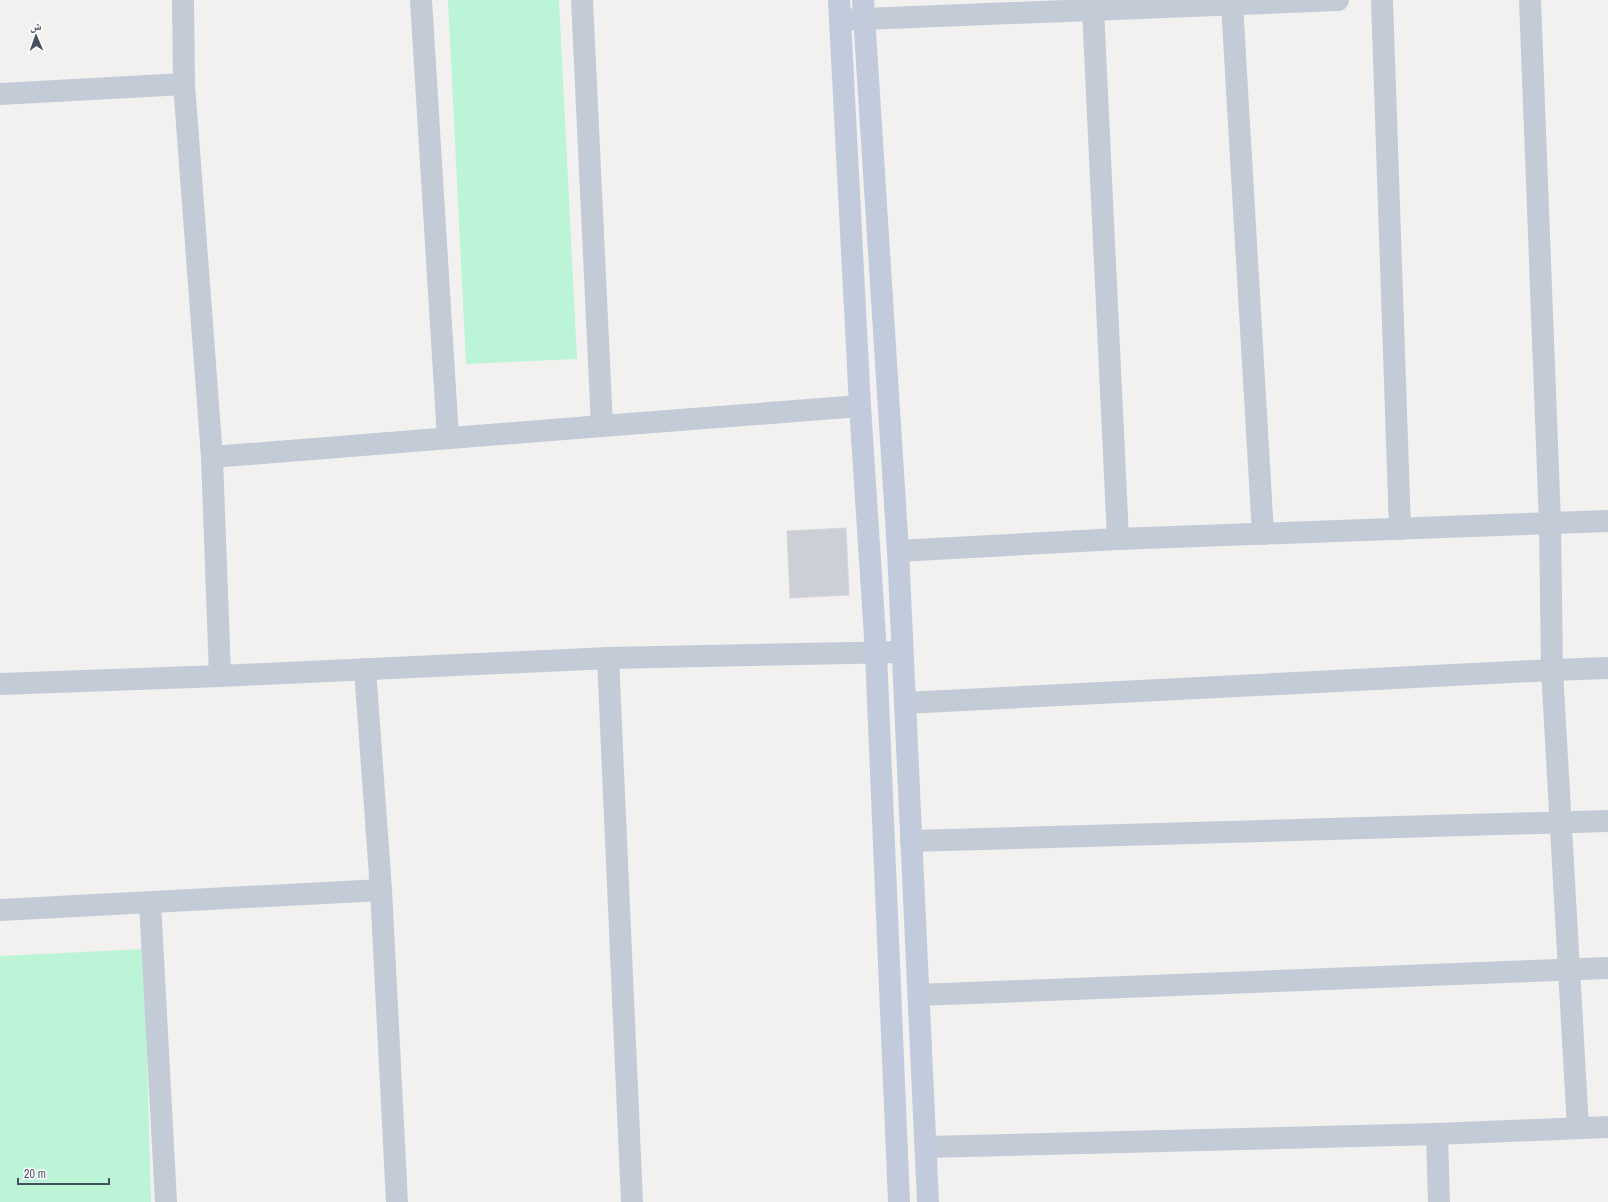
<svg xmlns="http://www.w3.org/2000/svg" width="1608" height="1202" font-family="'Archivo Narrow','Noto Naskh Arabic',sans-serif">
	<style>
		.green { fill: #bcf4d7 }
		.building { fill: #cccfd6; stroke: #d4d6dc }
		.lines { fill: none; stroke-linecap: round; stroke-linejoin: round }
		.street { stroke: #c3cbd6; stroke-width: 22 }
		.secondary { stroke: #c2cbdb; stroke-width: 22 }
	</style>
	<rect width="100%" height="100%" fill="#f3f1f0"/>
	<!-- green -->
	<g class="green">
		<polygon points="448,0 559,0 577,359 466,364"/>
		<polygon points="144,949 151,1202 0,1202 0,956"/>
	</g>
	<!-- building -->
	<polygon class="building" points="846,528 849,595 790,598 787,531"/>
	<g class="lines">
		<!-- street -->
		<g class="street">
			<polyline points="183,0 184,84 212,457 220,676"/>
			<polyline points="421,0 448,438"/>
			<polyline points="1382,0 1400,529"/>
			<polyline points="1530,0 1550,523 1552,670 1578,1128"/>
			<polyline points="1232,4 1263,534"/>
			<polyline points="1093,9 1118,539"/>
			<polyline points="840,20 1338,0"/>
			<polyline points="0,94 184,84"/>
			<polyline points="602,426 860,406"/>
			<polyline points="212,457 602,426 582,0"/>
			<polyline points="898,551 1118,539 1608,521"/>
			<polyline points="608,658 632,1202"/>
			<polyline points="365,669 381,890 397,1202"/>
			<polyline points="0,684 220,676 608,658 902,652"/>
			<polyline points="905,703 1552,670 1608,668"/>
			<polyline points="911,841 1608,821"/>
			<polyline points="150,902 166,1202"/>
			<polyline points="0,910 381,890"/>
			<polyline points="919,995 1608,968"/>
			<polyline points="1437,1134 1439,1202"/>
			<polyline points="926,1147 1437,1134 1608,1127"/>
		</g>
		<!-- secondary -->
		<g class="secondary">
			<polyline points="839,0 860,406 876,653 899,1202"/>
			<polyline points="863,0 898,551 928,1202"/>
		</g>
	</g>
	<!-- north arrow -->
	<g transform="translate(36 36) rotate(358)" stroke="#ffffff" stroke-width="3" paint-order="stroke">
	<path d="M0-3L7 15L0 10L-7 15Z" fill="#465160"/>
	<text y="-6" font-size="11" font-weight="bold" text-anchor="middle" fill="#465160">ش</text>
	</g>
	<!-- scale -->
	<path d="M18 1178v6h91v-6" fill="none" stroke="#465160" stroke-width="2"/>
	<text x="24" y="1178" font-size="12" fill="#465160" stroke="#ffffff" stroke-width="3" paint-order="stroke">20 m</text>
</svg>
